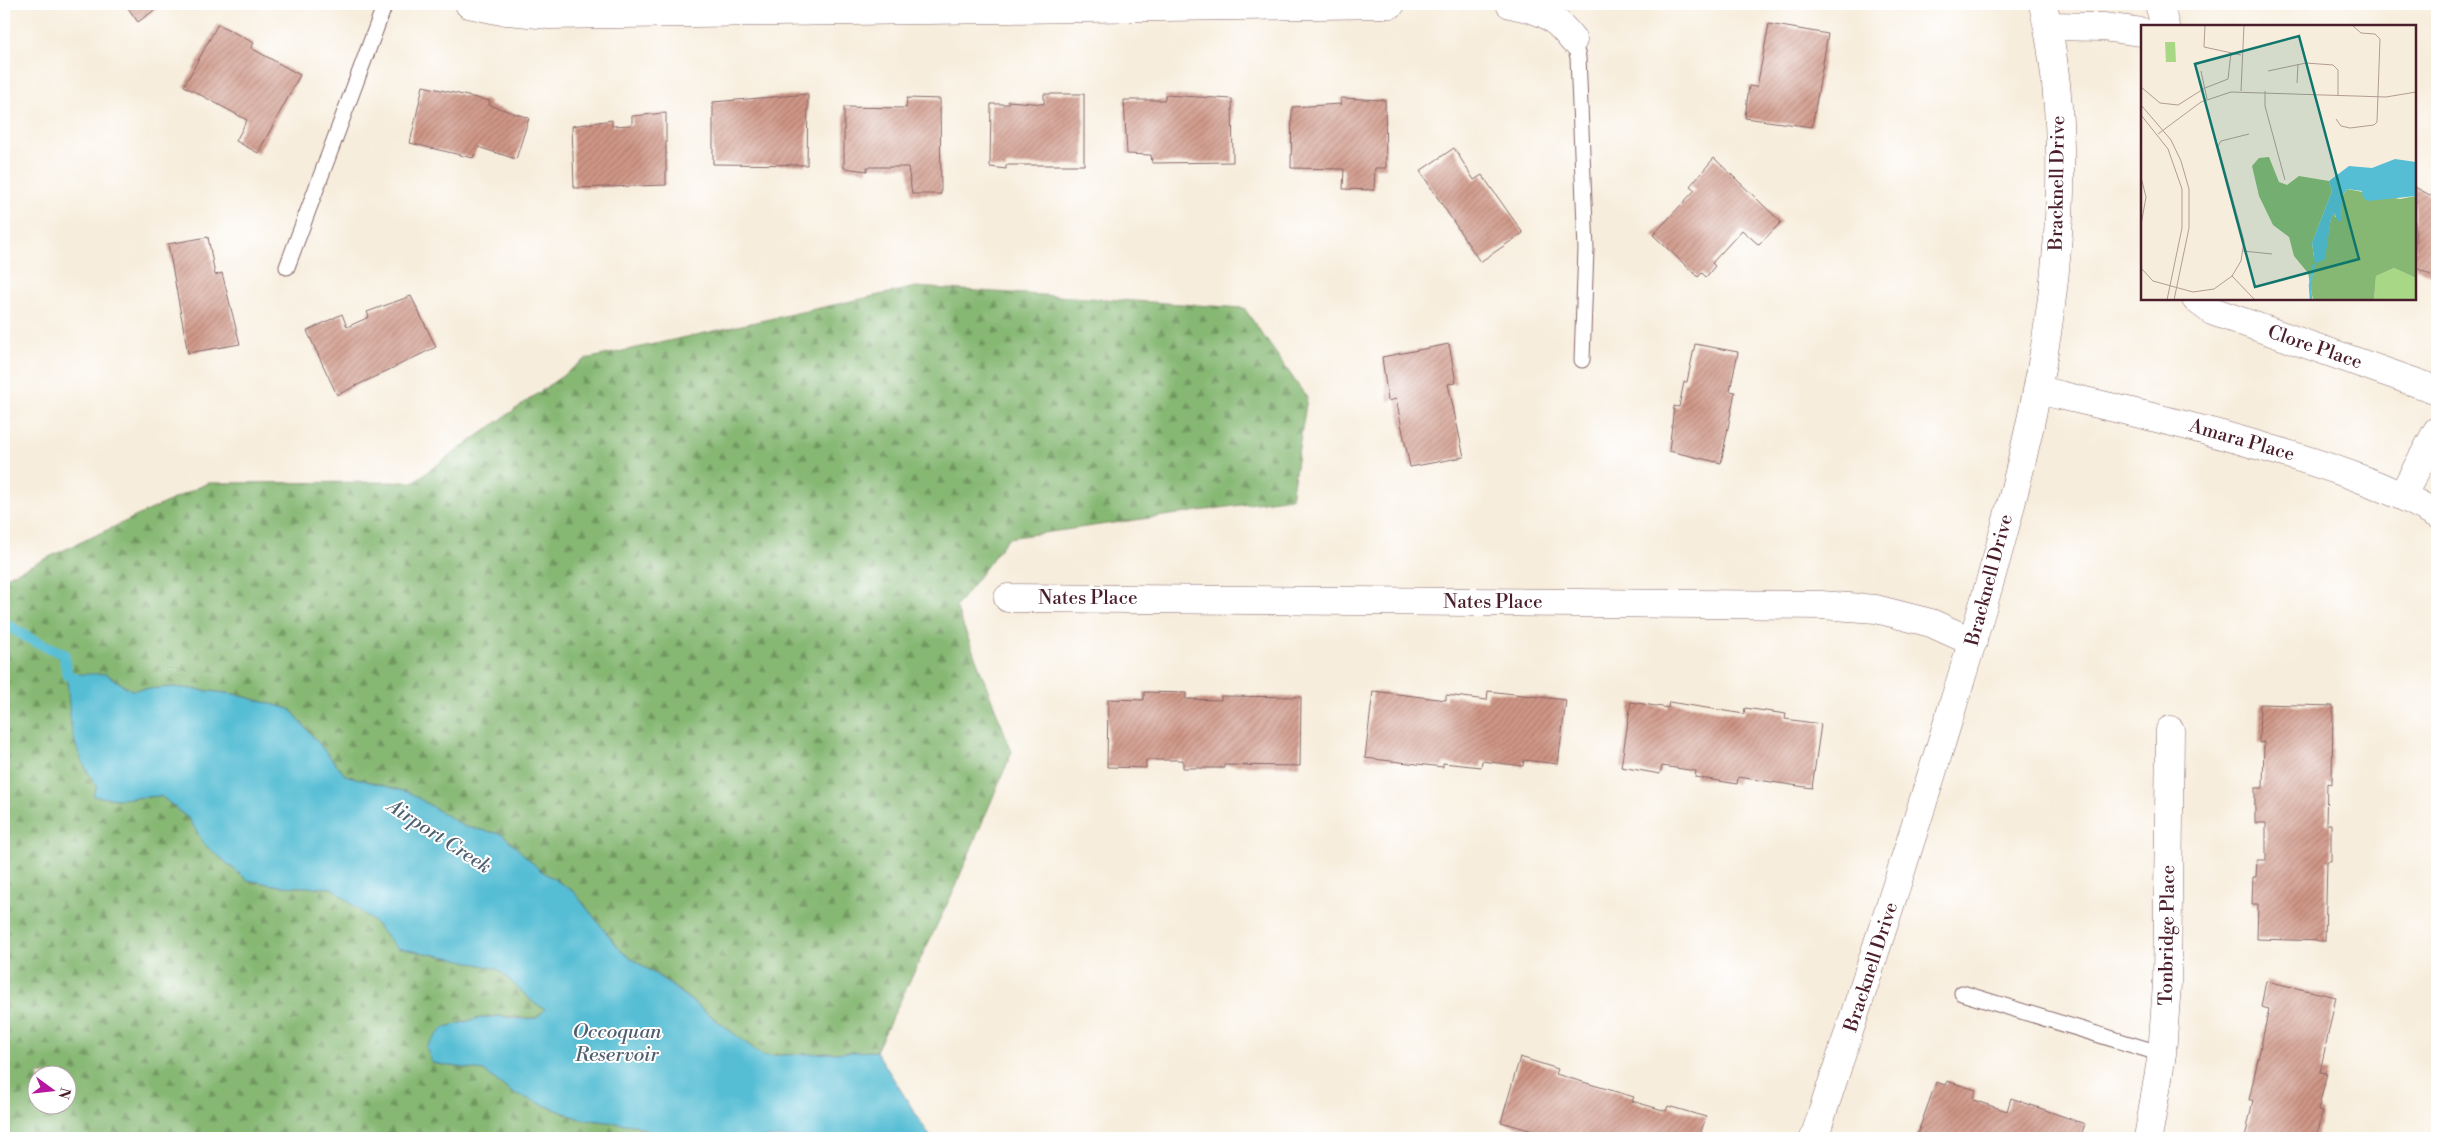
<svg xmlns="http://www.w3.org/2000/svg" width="2441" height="1142" font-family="'Libre Bodoni',serif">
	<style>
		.forest { fill: url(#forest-firs); stroke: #686c4f; fill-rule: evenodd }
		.water { fill: #56bed4; stroke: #506e80 }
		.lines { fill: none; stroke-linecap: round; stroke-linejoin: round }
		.stream { stroke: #56bed4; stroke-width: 11 }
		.building { fill: url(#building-hatch) }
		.service-casing { stroke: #876769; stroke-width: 17 }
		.minor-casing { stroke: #876769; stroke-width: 29 }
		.service { stroke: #fff; stroke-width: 15 }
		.minor { stroke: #fff; stroke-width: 28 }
		.labels { text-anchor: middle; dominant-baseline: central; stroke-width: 4; stroke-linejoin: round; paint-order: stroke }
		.street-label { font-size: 19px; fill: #4a1f2b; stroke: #fff }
		.water-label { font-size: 20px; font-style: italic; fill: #4f5f6f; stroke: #fff }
		.inset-river { fill: none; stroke: #56bed4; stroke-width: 2.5 }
		.inset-road { fill: none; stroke: #b29b95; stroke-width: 1 }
		.view { fill: #0f766e; fill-opacity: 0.15; stroke: #0f766e; stroke-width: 2.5 }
		.inset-edge { fill: none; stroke: #4a1f2b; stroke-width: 2.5 }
	</style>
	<defs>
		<pattern id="forest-firs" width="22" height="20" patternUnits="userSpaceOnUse" patternTransform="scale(1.25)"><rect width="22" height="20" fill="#86b873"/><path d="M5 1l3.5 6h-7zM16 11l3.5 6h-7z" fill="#70955f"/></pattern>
		<pattern id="building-hatch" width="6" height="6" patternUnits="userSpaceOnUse" patternTransform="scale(1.25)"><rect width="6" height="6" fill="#cf9686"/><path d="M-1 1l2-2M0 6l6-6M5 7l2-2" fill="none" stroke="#aa7a6e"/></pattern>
	</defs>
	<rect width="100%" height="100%" fill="#fff"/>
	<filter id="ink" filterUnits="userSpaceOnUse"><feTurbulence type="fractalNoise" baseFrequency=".02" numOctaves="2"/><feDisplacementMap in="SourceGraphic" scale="10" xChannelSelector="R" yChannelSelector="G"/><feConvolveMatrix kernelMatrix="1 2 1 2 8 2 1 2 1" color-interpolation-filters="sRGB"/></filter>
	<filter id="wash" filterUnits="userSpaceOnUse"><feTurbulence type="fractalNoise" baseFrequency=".0096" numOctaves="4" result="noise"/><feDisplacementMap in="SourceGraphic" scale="20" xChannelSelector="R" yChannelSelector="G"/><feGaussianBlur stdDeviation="1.12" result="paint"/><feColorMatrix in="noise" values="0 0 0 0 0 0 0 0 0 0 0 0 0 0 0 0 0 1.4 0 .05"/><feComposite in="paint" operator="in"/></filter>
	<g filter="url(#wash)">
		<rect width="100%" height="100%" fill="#f7eddc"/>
		<!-- forest -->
		<path class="forest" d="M916,287L1244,308L1307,398L1291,498L1008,538L956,607L1012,752L952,894L876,1051L763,1056L665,980L622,952L573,891L540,870L502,834L465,827L410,793L345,775L290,709L234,694L174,687L131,690L106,674L86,770L97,786L94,796L118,799L161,796L189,819L205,845L247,880L280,886L332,888L374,922L397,948L453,958L498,969L534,1003L545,1009L537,1018C524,1019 511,1016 497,1016C479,1017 461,1023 443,1028L432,1063L484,1071L511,1092L580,1119L635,1125L666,1138H4V578L208,483L413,482L586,359ZM38,1074H68V1104H38Z"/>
		<!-- water -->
		<path class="water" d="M67,674H106L131,690L174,687L234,694L290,709L345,775L410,793L465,827L502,834L540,870L573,891L622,952L664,980L763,1056L876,1051L931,1138H666L635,1125L580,1119L511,1092L484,1071L432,1063L426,1047L443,1028L475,1019L498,1016L521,1019L537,1018L545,1009L534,1003L498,969L453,958L397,948L374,922L332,888L280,886L247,880L205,845L189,819L161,796L118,799L93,796L97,786C69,746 70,721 67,674Z"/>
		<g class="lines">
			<!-- stream -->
			<polyline class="stream" points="4,623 30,639 64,654 67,674 80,681"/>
		</g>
		<g id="blocks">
			<!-- building -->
			<g class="building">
				<polygon points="125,4 163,4 138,22"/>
				<polygon points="218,24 254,43 251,48 300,75 258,153 236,141 247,120 184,86"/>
				<polygon points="1769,24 1828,34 1812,127 1745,118 1749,86 1757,87"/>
				<polygon points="423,86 490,101 489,105 529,118 516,159 478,147 473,158 410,143"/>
				<polygon points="808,94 807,165 713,164 713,102"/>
				<polygon points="1044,94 1084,94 1084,165 1006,165 1006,169 990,167 991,104 1008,104 1008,101 1044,104"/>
				<polygon points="1165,95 1232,99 1233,162 1152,163 1151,155 1127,154 1124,100 1165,100"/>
				<polygon points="907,98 940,99 941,194 912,194 908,167 867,167 867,171 844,168 844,107 906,108"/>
				<polygon points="1341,98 1385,100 1386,168 1375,168 1374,190 1343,189 1344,169 1291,168 1292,107 1341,104"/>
				<polygon points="666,113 666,185 574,188 572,126 612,120 612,126 632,125 632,116"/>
				<polygon points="1454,148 1474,180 1482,175 1523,233 1480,262 1420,171"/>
				<polygon points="1714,158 1781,222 1759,245 1742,230 1712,263 1715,266 1706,277 1702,273 1698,277 1653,235 1695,190 1690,186"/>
				<polygon points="2415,187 2437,199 2437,266 2432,276 2415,267"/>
				<polygon points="208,237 215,275 222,273 240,344 188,353 168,244"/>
				<polygon points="411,296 436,347 337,395 307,331 342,314 347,327 369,317 367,312"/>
				<polygon points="1449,344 1456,383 1448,384 1464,457 1410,467 1396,399 1388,401 1382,357"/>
				<polygon points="1695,344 1738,352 1730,391 1735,392 1721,463 1669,451 1674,406 1679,407 1684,382 1687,382"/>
				<polygon points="1373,691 1446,700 1446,695 1487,700 1488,691 1566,700 1558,764 1524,760 1523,766 1482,761 1481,767 1443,763 1443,767 1365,758"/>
				<polygon points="1144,692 1186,693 1186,699 1221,700 1221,696 1301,697 1300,766 1224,765 1224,768 1183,768 1183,760 1146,760 1146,768 1107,767 1108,699 1144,700"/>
				<polygon points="1631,702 1668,708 1669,702 1744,714 1745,708 1786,714 1785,719 1821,724 1812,788 1738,777 1737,784 1695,777 1696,771 1662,766 1660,774 1621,767"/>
				<polygon points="2260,704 2333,706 2332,784 2327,783 2326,824 2331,824 2331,861 2327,861 2325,941 2257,939 2258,904 2252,904 2253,877 2256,877 2257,860 2266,860 2266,823 2255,823 2255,788 2263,788 2264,742 2259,743"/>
				<polygon points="2266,981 2336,997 2320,1072 2327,1073 2318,1111 2322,1112 2317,1138 2245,1138 2253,1100 2249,1100 2269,1009 2261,1007"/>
				<polygon points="1520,1057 1558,1069 1556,1074 1634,1097 1632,1101 1666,1111 1668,1106 1706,1117 1699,1138 1539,1138 1540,1133 1501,1122"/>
				<polygon points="1947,1081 1976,1090 1973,1100 2007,1111 2011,1098 2085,1124 2080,1138 1916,1138 1936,1082 1945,1085"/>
			</g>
		</g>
	</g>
	<g filter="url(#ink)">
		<use href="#blocks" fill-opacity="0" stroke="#876769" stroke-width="1"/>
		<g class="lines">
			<!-- service casing -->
			<g class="service-casing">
				<g id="service">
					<polyline points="1573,40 1578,57 1586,249 1582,360"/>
					<polyline points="287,267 385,4"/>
					<polyline points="1962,993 2162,1054"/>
				</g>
			</g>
			<!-- minor casing -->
			<g class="minor-casing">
				<g id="minor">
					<polyline points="469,4 497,10 549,15 1391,4"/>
					<path d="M1510,4C1542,11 1552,13 1573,40"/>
					<polyline points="2159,4 2165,26"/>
					<polyline points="2049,26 2103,27 2142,32"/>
					<polyline points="2196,299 2212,311 2437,390"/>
					<path d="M2038,390C2115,408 2191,425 2267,448C2326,465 2383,484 2437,514"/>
					<polyline points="2403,494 2437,431"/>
					<polyline points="1008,598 1821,605 1876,609 1931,623 1973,642"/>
					<path d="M1814,1138C1860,999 1906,859 1949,718C2018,494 2096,239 2043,4"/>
					<polyline points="2148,1138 2162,1054 2167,984 2170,730"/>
				</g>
			</g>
			<!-- service -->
			<use href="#service" class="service"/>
			<!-- minor -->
			<use href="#minor" class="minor"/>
		</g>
	</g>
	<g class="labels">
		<!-- street labels -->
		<g class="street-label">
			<text transform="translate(2057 183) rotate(-89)">Bracknell Drive</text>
			<text transform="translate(2315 347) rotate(19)">Clore Place</text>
			<text transform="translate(2242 440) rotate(16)">Amara Place</text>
			<text transform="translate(1989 580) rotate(-75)">Bracknell Drive</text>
			<text x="1088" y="598">Nates Place</text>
			<text x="1493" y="602">Nates Place</text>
			<text transform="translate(2167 935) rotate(-89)">Tonbridge Place</text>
			<text transform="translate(1871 967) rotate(-72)">Bracknell Drive</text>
		</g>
		<!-- water labels -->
		<g class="water-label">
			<text transform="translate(439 837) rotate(33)">Airport Creek</text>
			<text x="617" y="1032">Occoquan<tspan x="617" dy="23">Reservoir</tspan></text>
		</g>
	</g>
	<!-- overview -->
	<g transform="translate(2141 25)">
		<rect width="275" height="275" fill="#f7eddc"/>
		<path d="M253,243L275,253V275H233L235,251Z" fill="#a8d886"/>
		<path d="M128,132L138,157L146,160L158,151L188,156L191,166L171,218L173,233L183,234L190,193L193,187L194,192L200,191L202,170L206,164L259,174L275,171V253L253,243L235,251L233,275H172L167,248L153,231L148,212L132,200L118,171L111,141L118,133Z" fill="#86b873"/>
		<path d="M24,17H34L35,37H25Z" fill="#a8d886"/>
		<path d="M254,134L275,137V171L227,176L222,173L221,166L206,164L202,170L200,196H197L193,188L190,193L184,234L174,239L171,218L191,166L188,156L208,141L231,143Z" fill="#56bed4"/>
		<path class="inset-river" d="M170,275L169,260L173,239"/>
		<path class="inset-road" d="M64,0L63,22L100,30M60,46L66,74M127,46L165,38L192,40L197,45V70M156,58L157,39M0,62L19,78L37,80L64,63L87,54L90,28M100,66L103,0M124,66V81L144,155M0,80L30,115L40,136L48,164V203L33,275M0,90L27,124L41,164V203L26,275M195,94L200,101L209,103L233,100L236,97L239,14L234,9L220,8L211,0M17,109L60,77L90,67L245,72L275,67M0,152L5,172L0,200M102,226L131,229M0,243L12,256L52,267L73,264L91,251L100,236L103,216L77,121L80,116L108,109M91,251L114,275"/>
		<path class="view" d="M158,11L218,234L114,262L54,39Z"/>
		<rect width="275" height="275" class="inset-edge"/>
	</g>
	<!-- margin -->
	<rect width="2441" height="1142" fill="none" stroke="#fff" stroke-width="20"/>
	<!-- north arrow -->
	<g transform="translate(52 1090) rotate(105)"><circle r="24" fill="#ffffff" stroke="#b7a5aa"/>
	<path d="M0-4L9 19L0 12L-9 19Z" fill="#b5179e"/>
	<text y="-8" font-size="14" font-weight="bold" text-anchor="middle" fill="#4a1f2b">N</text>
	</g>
</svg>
